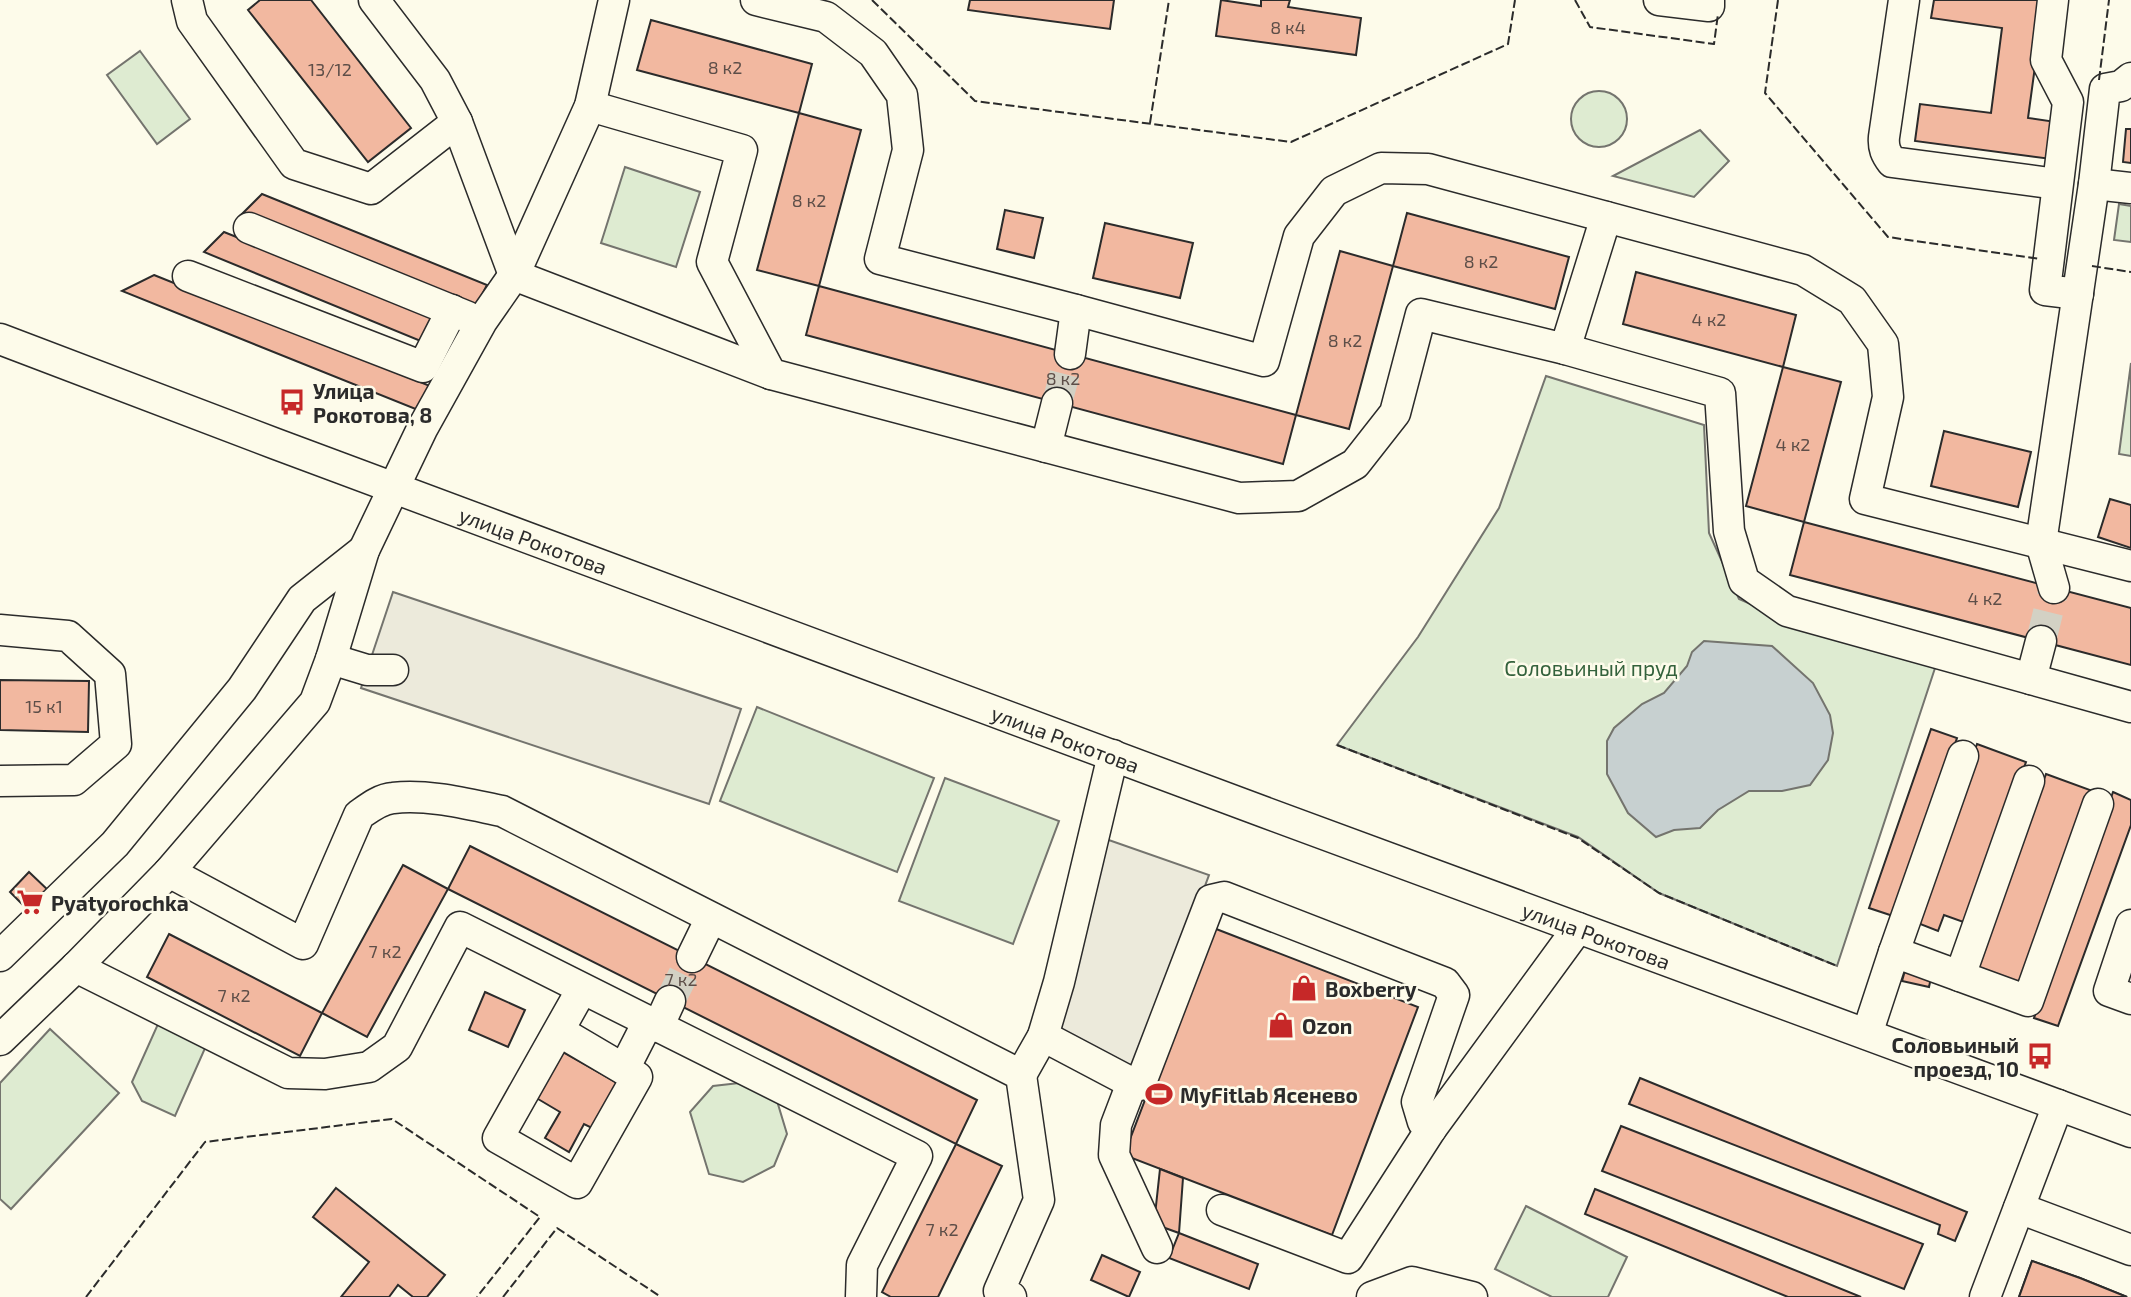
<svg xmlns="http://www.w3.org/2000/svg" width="2131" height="1297" font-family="'Exo 2',sans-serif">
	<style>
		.green { fill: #deebd1; stroke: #74746e; stroke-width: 2 }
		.parking { fill: #eceadb; stroke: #74746e; stroke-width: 2 }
		.water { fill: #c7d0d0; stroke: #74746e; stroke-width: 2 }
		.building { fill: #f2b8a0; stroke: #2b2b2b; stroke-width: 2 }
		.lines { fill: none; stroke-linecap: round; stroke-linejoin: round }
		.minor-tunnel { stroke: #d3d1c4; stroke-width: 30; stroke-dasharray: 30 15; stroke-linecap: butt }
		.minor-casing { stroke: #2b2b2b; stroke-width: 33 }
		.minor { stroke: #fdfbea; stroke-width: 30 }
		.fence { stroke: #2b2b2b; stroke-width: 2; stroke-dasharray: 9 3.5; stroke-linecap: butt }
		.labels { text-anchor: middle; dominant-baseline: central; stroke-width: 5; stroke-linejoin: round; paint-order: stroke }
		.number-label { font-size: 18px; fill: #5d4e48 }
		.poi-label { font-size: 21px; font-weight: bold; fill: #2b2b2b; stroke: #fdfbea; text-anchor: start }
		.street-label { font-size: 21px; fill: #2b2b2b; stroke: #fdfbea }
		.park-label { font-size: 21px; fill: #34623c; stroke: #fdfbea }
	</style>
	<rect width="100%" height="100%" fill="#fdfbea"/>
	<!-- green -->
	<g class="green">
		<polygon points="140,51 190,119 157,144 107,75"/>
		<circle cx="1599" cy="119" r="28"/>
		<polygon points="1700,130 1729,161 1694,197 1613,176"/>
		<polygon points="625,167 700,192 676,267 601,243"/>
		<polygon points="2119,204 2131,206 2131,242 2114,240"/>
		<polygon points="2131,363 2131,456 2119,454"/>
		<polygon points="1546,376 1704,425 1709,533 1739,599 1785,619 1937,662 1837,966 1659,893 1578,837 1337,745 1418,637 1499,508"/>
		<polygon points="757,707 934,778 897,872 720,801"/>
		<polygon points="945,778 1059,821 1013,944 899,901"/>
		<polygon points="158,1024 206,1046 175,1116 142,1101 132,1082"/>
		<polygon points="50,1029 119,1093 11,1209 0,1199 0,1083"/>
		<polygon points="748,1082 777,1101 787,1134 774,1166 743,1182 709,1174 690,1112 713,1086"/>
		<polygon points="1526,1206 1627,1257 1608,1297 1552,1297 1495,1269"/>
	</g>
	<!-- parking -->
	<g class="parking">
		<polygon points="393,592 741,709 709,804 361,688"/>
		<polygon points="1103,838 1209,875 1136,1071 1058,1030"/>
	</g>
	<!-- water -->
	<polygon class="water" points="1704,641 1772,646 1813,683 1830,715 1833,733 1828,760 1810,785 1782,791 1749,791 1718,810 1700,828 1674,830 1656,837 1628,813 1607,774 1607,741 1614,728 1642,704 1664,693 1687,666 1692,652"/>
	<!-- building -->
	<g class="building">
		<polygon points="260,0 311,0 411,128 368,162 248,10"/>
		<polygon points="970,0 1114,0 1110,29 968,10"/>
		<polygon points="1221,0 1261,6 1261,0 1290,0 1288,7 1361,18 1356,55 1216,36"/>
		<polygon points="1934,0 2044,0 2028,118 2056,122 2051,159 1915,141 1920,104 1991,113 2002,28 1931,18"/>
		<polygon points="651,20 812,64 799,113 637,70"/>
		<polygon points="799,113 861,130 819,286 757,270"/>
		<polygon points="2126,129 2131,129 2131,163 2123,162"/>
		<polygon points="262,194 487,285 475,308 242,214"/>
		<polygon points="1005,210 1043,218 1034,258 997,249"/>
		<polygon points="1407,213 1569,257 1555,309 1393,266"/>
		<polygon points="1105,223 1193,243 1180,298 1093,278"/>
		<polygon points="224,232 434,317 423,342 204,252"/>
		<polygon points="1340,251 1393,266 1349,429 1296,415"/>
		<polygon points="1636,272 1796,315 1783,367 1623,324"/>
		<polygon points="154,275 435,388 423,412 122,291"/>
		<polygon points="819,286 1296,415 1283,464 806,335"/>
		<polygon points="1783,367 1841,382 1804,522 1746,506"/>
		<polygon points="1944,431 2031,452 2018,507 1931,486"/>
		<polygon points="2110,499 2131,505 2131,548 2098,537"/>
		<polygon points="1804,522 2131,608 2131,665 1790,575"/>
		<polygon points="0,680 89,681 88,732 0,730"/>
		<polygon points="1931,729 1957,738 1896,917 1869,908"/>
		<polygon points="1977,744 2026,762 1969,924 1944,915 1938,931 1915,922"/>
		<polygon points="2046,774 2090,790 2020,989 1975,973"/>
		<polygon points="2113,792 2131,800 2131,825 2058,1026 2034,1018"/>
		<polygon points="470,846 977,1100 956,1144 448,889"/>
		<polygon points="403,865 448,889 367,1037 322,1013"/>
		<polygon points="29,872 50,892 30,912 10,892"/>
		<polygon points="1211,927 1418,1007 1332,1235 1124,1155"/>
		<polygon points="169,934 322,1013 300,1056 147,977"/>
		<polygon points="1906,967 1932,973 1929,987 1902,981"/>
		<polygon points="485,992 525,1010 508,1047 469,1030"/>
		<polygon points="559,1050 619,1084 594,1129 584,1124 569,1152 545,1138 560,1112 533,1096"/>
		<polygon points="1640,1078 1967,1212 1955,1241 1938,1234 1940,1225 1629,1104"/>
		<polygon points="1621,1126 1923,1244 1904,1289 1602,1171"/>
		<polygon points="956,1144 1002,1166 938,1297 891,1297 882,1292"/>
		<polygon points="1160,1169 1183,1178 1179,1233 1154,1224"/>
		<polygon points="336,1188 445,1275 427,1297 413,1297 398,1285 389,1297 341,1297 369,1262 313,1217"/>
		<polygon points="1595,1189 1861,1297 1788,1297 1585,1214"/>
		<polygon points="1179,1233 1258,1264 1249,1289 1169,1258"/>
		<polygon points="1102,1255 1140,1272 1129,1297 1091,1280"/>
		<polygon points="2032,1261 2080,1278 2127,1297 2019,1297"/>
		<polygon points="2032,1261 2080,1278 2127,1297 2019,1297"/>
	</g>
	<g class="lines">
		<!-- minor-tunnel -->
		<g class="minor-tunnel">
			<polyline points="1057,403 1070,354"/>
			<polyline points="2041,641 2054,588"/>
			<polyline points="670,1001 692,957"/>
		</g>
		<!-- minor casing -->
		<g class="minor-casing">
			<g id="minor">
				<polyline points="187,0 192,21 294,164 371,189 457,122"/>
				<polyline points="374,0 435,80 457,122 514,275 771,374"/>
				<polyline points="756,0 826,17 873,53 902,95 908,150 880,259 1076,310 1264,361 1299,236 1334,191 1381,168 1428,169 1803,270 1852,300 1883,344 1888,397 1865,499 2131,566"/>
				<polyline points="1659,0 1709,6 1709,0"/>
				<path d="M1904,0L1884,137C1883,148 1886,154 1892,162L2057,184"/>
				<polyline points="2053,0 2046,60 2068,102 2045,290 2078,294"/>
				<polyline points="590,106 742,150 712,262 771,374 1239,498 1298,496 1355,464 1395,413 1421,314 1565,349 1606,217"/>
				<polyline points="2094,184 2131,188"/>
				<polyline points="249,228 468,317"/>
				<polyline points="188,276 423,367 452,310"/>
				<path id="s1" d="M0,339L276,444L1264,812L2131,1132"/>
				<polyline points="1565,349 1720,393 1729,531 1744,581 1787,611 2131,707"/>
				<polyline points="1070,354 1076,310"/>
				<polyline points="1046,447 1057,403"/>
				<polyline points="2054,588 2041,543 2094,184 2105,89 2121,86 2131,78"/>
				<polyline points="0,630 68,636 110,674 116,744 74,780 0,781"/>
				<polyline points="331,659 367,670 393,670"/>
				<polyline points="2031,679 2041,641"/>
				<path d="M169,872L303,944L359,815C369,808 380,799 393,798C429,794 467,804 502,811L1021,1075L1039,1200L999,1291L1011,1297"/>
				<polyline points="2131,925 2109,991 2131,999"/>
				<polyline points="1894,952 1963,756"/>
				<polyline points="0,956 115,844 242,689 302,599 364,550"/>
				<polyline points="692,957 711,918"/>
				<polyline points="76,967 288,1073 325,1074 369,1067 397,1047 460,927 917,1156 862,1265 861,1297"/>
				<polyline points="1960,976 2029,781"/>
				<polyline points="658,1027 670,1001"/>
				<polyline points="559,1031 637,1077 577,1183 498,1138 582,989"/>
				<polyline points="1867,1034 1894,952 2028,1001 2098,804"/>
				<polyline points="1043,1036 1132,1083 1140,1085 1211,900 1224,897 1445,983 1454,995 1417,1102 1423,1122 1431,1129"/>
				<polyline points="0,1040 76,967 169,872 315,702 331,659 364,550 422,429 482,321 514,275 590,106 614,0"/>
				<polyline points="624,1069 648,1022"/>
				<polyline points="1021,1075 1043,1036 1059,982 1113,755"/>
				<polyline points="1132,1083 1116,1125 1114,1155 1157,1248"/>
				<polyline points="2019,1208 2131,1250"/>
				<polyline points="1222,1210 1348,1258 1431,1129 1578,928"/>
				<polyline points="1372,1297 1412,1282 1472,1297"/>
				<polyline points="1985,1297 2058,1105"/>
			</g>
		</g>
		<!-- minor -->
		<use href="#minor" class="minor"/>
		<!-- fence -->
		<g class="fence">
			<polyline points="872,0 975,101 1291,142 1508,44 1515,0"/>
			<polyline points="1575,0 1590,27 1714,44 1718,14"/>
			<polyline points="1778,0 1765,93 1888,237 2040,259"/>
			<polyline points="2099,80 2109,0"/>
			<polyline points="1150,123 1169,0"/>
			<polyline points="2092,266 2131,272"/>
			<polyline points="1337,745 1578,838 1659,893 1837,966"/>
			<polyline points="86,1297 205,1142 392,1119 540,1217 477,1297"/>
			<polyline points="503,1297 557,1228 661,1297"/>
		</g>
	</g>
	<!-- icons -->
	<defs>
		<g id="bus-bare" transform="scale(2.1)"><path d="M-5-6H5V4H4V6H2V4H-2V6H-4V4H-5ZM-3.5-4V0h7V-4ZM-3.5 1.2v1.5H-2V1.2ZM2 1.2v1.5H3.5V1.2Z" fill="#c62828" stroke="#fdfbea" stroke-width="2.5" paint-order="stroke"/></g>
		<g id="supermarket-bare" transform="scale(2.1)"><path d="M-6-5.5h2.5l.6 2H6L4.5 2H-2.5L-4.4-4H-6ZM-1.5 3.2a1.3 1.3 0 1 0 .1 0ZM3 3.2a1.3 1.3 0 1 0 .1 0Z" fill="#c62828" stroke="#fdfbea" stroke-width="2.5" paint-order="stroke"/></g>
		<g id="shop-bare" transform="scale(2.1)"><path d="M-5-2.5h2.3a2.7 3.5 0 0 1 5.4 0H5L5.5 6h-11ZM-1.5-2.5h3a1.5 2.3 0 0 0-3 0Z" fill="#c62828" stroke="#fdfbea" stroke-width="2.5" paint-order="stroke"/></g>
		<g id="stadium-bare" transform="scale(2.1)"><path d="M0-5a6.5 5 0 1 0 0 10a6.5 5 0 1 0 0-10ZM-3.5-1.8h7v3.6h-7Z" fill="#c62828" stroke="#fdfbea" stroke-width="2.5" paint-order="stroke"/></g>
	</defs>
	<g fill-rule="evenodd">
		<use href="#bus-bare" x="292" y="402"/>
		<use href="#supermarket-bare" x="30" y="902"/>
		<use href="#shop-bare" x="1304" y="988"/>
		<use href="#shop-bare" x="1281" y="1025"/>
		<use href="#bus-bare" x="2040" y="1056"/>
		<use href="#stadium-bare" x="1159" y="1094"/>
	</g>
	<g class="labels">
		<!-- number labels -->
		<g class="number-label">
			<text x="1288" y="27">8 к4</text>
			<text x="725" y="67">8 к2</text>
			<text x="330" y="69">13/12</text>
			<text x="809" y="200">8 к2</text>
			<text x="1481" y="261">8 к2</text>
			<text x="1709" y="319">4 к2</text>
			<text x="1345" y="340">8 к2</text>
			<text x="1063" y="378">8 к2</text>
			<text x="1793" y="444">4 к2</text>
			<text x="1985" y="598">4 к2</text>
			<text x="44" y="706">15 к1</text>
			<text x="385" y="951">7 к2</text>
			<text x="681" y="979">7 к2</text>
			<text x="234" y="995">7 к2</text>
			<text x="942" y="1229">7 к2</text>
		</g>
		<!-- poi labels -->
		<g class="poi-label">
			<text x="313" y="390">Улица<tspan x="313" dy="24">Рокотова, 8</tspan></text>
			<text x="51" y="902">Pyatyorochka</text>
			<text x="1325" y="988">Boxberry</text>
			<text x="1302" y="1025">Ozon</text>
			<text x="2019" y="1044" text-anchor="end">Соловьиный<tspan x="2019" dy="24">проезд, 10</tspan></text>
			<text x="1180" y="1094">MyFitlab Ясенево</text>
		</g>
		<!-- street labels -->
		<g class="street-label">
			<text stroke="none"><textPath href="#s1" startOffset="570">улица Рокотова</textPath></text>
			<text stroke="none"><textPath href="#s1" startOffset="1138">улица Рокотова</textPath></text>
			<text stroke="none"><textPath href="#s1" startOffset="1704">улица Рокотова</textPath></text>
		</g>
		<!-- park labels -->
		<g class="park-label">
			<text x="1591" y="667">Соловьиный пруд</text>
		</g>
	</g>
</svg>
